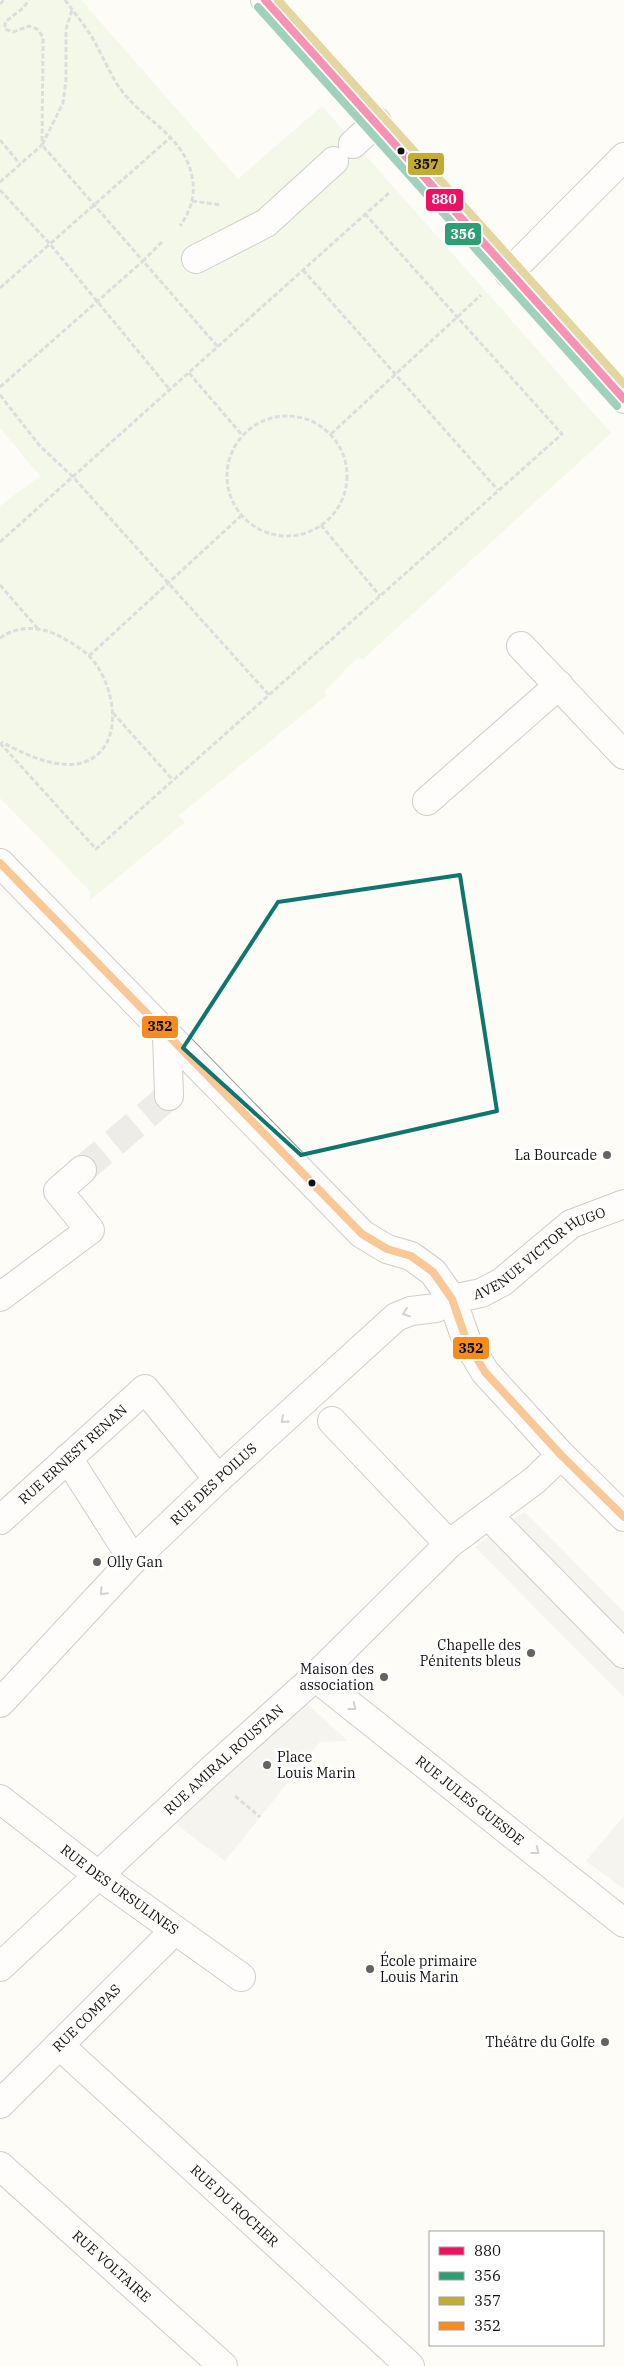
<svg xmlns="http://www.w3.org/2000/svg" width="624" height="2366" font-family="'IBM Plex Serif',serif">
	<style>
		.green { fill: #e7f3d7 }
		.plaza { fill: #edebe2 }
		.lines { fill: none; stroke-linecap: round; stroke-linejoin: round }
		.minor-tunnel { stroke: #dad9d4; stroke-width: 28; stroke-dasharray: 28 14; stroke-linecap: butt }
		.minor-casing { stroke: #979795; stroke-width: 30 }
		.path { stroke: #b9b9b8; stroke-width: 3; stroke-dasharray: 5 2.5; stroke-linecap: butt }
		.minor { stroke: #fffffe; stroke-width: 28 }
		.bus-1-casing { stroke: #fff; stroke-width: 11 }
		.bus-2-casing { stroke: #fff; stroke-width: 11 }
		.bus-3-casing { stroke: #fff; stroke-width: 11 }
		.bus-4-casing { stroke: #fff; stroke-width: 11 }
		.bus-1 { stroke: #ed1261; stroke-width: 8 }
		.bus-2 { stroke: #309e74; stroke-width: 8 }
		.bus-3 { stroke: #c4ab34; stroke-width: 8 }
		.bus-4 { stroke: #f68b1f; stroke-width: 8 }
		.oneway { stroke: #a0a09f }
		.marked { fill: none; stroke: #0f766e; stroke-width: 4; stroke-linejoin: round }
		.bus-dot { fill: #111; stroke: #fff; stroke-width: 2 }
		.poi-dot { fill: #646362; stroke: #fff; stroke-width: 2 }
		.labels { text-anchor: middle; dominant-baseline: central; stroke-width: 5; stroke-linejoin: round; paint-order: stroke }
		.poi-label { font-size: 14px; fill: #111; stroke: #fff; text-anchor: end }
		.street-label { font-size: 14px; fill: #111; stroke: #fff }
		.line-badge { stroke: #fff; stroke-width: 2 }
		.badge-label { font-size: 14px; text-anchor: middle; font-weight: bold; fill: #fff }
		.pale-badge-label { font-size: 14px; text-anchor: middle; font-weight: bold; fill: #111 }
	</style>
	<rect width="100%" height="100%" fill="#fdfcf7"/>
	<!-- green -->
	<polygon class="green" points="0,0 81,0 238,179 322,106 611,433 363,659 358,657 324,692 327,695 178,816 185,822 89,901 91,892 0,798 0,506 40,476 0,428"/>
	<!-- plaza -->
	<g class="plaza">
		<polygon points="525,1512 624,1612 624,1697 475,1547 500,1527"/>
		<polygon points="302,1699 348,1741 320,1742 225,1861 173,1822"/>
		<polygon points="624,1816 624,1889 586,1861"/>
	</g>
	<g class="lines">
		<!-- minor-tunnel -->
		<polyline class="minor-tunnel" points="82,1170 169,1096"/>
		<!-- minor casing -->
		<g class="minor-casing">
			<g id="minor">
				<polyline points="265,0 624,399"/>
				<polyline points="353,144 377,122"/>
				<polyline points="196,259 266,223 334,161"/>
				<polyline points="509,273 624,157"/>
				<polyline points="521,646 624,755"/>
				<polyline points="427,801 559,685"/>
				<polyline points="0,863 362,1234 387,1249 411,1256 433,1272 452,1299 467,1342 485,1372 561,1455 624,1517"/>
				<polyline points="167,1036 169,1096"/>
				<polyline points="0,1297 90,1230 58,1191 82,1170"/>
				<polyline points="332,1421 449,1544"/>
				<polyline points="68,1458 133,1560"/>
				<polyline points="488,1515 624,1654"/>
				<path id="s1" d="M0,1520L145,1389L218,1479"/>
				<path id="s2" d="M315,1677L624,1923"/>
				<path id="s3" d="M0,1703L133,1560L218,1479L396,1317L411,1311L436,1308L452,1299L481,1293L502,1282L571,1224L624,1204"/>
				<path id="s4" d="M0,1799L98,1875L241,1977"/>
				<path id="s5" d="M0,1967L208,1773L315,1677L449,1544L535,1480L561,1455"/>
				<path id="s6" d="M59,2045L410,2366"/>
				<path id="s7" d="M0,2104L175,1930"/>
				<path id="s8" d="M0,2166L223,2366"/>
			</g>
		</g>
		<!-- path -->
		<g class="path">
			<path d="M65,0C73,11 82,22 90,34C100,50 107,68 117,84C139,119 183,133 192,176C196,195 191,210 180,226"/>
			<polyline points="0,4 4,0"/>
			<polyline points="0,140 20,164"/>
			<polyline points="0,182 42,145 43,37 37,29 29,26 13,32 5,29 5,22 23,8 29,0"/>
			<polyline points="0,190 50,244 170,390"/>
			<polyline points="192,201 221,205"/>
			<polyline points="162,242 143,261 218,347"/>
			<polyline points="303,270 498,490"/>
			<polyline points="0,288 171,137"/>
			<polyline points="189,373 242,435"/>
			<polyline points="0,387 143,261 42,145 63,103 66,80 66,29 72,10"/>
			<polyline points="0,395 40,446 73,477 269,695"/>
			<circle cx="287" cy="476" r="60"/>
			<polyline points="331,434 481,295"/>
			<polyline points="321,525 380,596"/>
			<polyline points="0,542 390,192"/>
			<polyline points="0,585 38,629"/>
			<path d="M0,638C18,625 41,626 61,637C70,642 81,648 89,656C114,681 127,744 87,761C84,762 80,764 76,764C50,767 23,753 1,742"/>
			<polyline points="89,656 242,515"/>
			<polyline points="113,713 173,780"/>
			<polyline points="0,743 96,849 562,434 365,214"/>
			<polyline points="235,1796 260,1817"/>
		</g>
		<!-- minor -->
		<use href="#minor" class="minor"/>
		<!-- bus-1 casing -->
		<g class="bus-1-casing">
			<polyline id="bus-1" points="265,0 624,399"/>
		</g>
		<!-- bus-2 casing -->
		<g class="bus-2-casing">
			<polyline id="bus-2" points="258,7 617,406"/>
		</g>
		<!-- bus-3 casing -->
		<g class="bus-3-casing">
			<polyline id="bus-3" points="278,0 624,384"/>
		</g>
		<!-- bus-4 casing -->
		<g class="bus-4-casing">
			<polyline id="bus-4" points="0,863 362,1234 387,1249 411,1256 433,1272 452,1299 467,1342 485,1372 561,1455 624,1517"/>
		</g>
		<!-- bus-1 -->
		<use href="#bus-1" class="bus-1"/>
		<!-- bus-2 -->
		<use href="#bus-2" class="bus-2"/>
		<!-- bus-3 -->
		<use href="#bus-3" class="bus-3"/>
		<!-- bus-4 -->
		<use href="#bus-4" class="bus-4"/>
	</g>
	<!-- one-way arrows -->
	<defs><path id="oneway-chevron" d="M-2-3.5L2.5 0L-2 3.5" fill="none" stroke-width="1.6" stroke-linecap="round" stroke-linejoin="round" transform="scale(1.25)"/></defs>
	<g class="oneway">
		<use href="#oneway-chevron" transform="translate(406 1313) rotate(161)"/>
		<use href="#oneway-chevron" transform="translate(284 1420) rotate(138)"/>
		<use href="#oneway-chevron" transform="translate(103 1592) rotate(133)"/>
		<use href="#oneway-chevron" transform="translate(353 1707) rotate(38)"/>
		<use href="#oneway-chevron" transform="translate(536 1851) rotate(38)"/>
	</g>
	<!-- marked area -->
	<path d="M0 0H624V2366H0ZM460,875L497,1111L301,1155L183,1048L278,902Z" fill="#fdfcf7" fill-opacity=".55" fill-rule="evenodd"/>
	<path class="marked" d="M460,875L497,1111L301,1155L183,1048L278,902Z"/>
	<!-- markers -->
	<g class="bus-dot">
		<circle cx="401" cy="151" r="4.5"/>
		<circle cx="312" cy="1183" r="4.5"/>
	</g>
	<g class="poi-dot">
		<circle cx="607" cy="1155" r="5"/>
		<circle cx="97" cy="1562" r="5"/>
		<circle cx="531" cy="1653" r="5"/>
		<circle cx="384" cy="1677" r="5"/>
		<circle cx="267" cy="1765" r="5"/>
		<circle cx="370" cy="1969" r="5"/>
		<circle cx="605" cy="2042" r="5"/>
	</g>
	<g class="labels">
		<!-- poi labels -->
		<g class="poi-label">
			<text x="597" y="1155">La Bourcade</text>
			<text x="107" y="1562" text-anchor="start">Olly Gan</text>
			<text x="521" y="1645">Chapelle des<tspan x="521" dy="16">Pénitents bleus</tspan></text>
			<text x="374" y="1669">Maison des<tspan x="374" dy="16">association</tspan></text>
			<text x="277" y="1757" text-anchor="start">Place<tspan x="277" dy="16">Louis Marin</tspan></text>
			<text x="380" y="1961" text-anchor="start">École primaire<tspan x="380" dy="16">Louis Marin</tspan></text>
			<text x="595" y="2042">Théâtre du Golfe</text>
		</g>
		<!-- street labels -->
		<g class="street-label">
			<text stroke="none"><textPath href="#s3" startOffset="714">AVENUE VICTOR HUGO</textPath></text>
			<text stroke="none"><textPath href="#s1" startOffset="98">RUE ERNEST RENAN</textPath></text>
			<text stroke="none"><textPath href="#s3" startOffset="306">RUE DES POILUS</textPath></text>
			<text stroke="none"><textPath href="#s5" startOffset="305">RUE AMIRAL ROUSTAN</textPath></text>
			<text stroke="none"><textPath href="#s2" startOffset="198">RUE JULES GUESDE</textPath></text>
			<text stroke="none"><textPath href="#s4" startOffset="150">RUE DES URSULINES</textPath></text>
			<text stroke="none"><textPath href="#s7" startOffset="122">RUE COMPAS</textPath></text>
			<text stroke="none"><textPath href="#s6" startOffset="238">RUE DU ROCHER</textPath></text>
			<text stroke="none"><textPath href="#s8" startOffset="150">RUE VOLTAIRE</textPath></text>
		</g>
	</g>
	<g class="line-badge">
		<rect x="407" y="152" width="38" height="24" rx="5" fill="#c4ab34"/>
		<rect x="425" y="188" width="39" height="24" rx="5" fill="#ed1261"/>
		<rect x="444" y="222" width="38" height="24" rx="5" fill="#309e74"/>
		<rect x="141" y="1015" width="38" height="24" rx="5" fill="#f68b1f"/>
		<rect x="452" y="1336" width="38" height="24" rx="5" fill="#f68b1f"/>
	</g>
	<g class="badge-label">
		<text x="444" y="204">880</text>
		<text x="463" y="239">356</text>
	</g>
	<g class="pale-badge-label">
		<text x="426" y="169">357</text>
		<text x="160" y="1031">352</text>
		<text x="471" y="1353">352</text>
	</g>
	<!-- legend -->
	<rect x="429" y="2231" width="175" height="115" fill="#ffffff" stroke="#a0a0a0"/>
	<rect x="439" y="2247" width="25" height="8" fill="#ed1261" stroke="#a0a0a0"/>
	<text x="474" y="2256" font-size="15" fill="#111111">880</text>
	<rect x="439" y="2272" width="25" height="8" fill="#309e74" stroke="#a0a0a0"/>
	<text x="474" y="2281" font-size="15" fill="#111111">356</text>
	<rect x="439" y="2297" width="25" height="8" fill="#c4ab34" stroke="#a0a0a0"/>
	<text x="474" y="2306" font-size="15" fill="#111111">357</text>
	<rect x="439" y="2322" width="25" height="8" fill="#f68b1f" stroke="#a0a0a0"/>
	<text x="474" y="2331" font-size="15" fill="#111111">352</text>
</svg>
